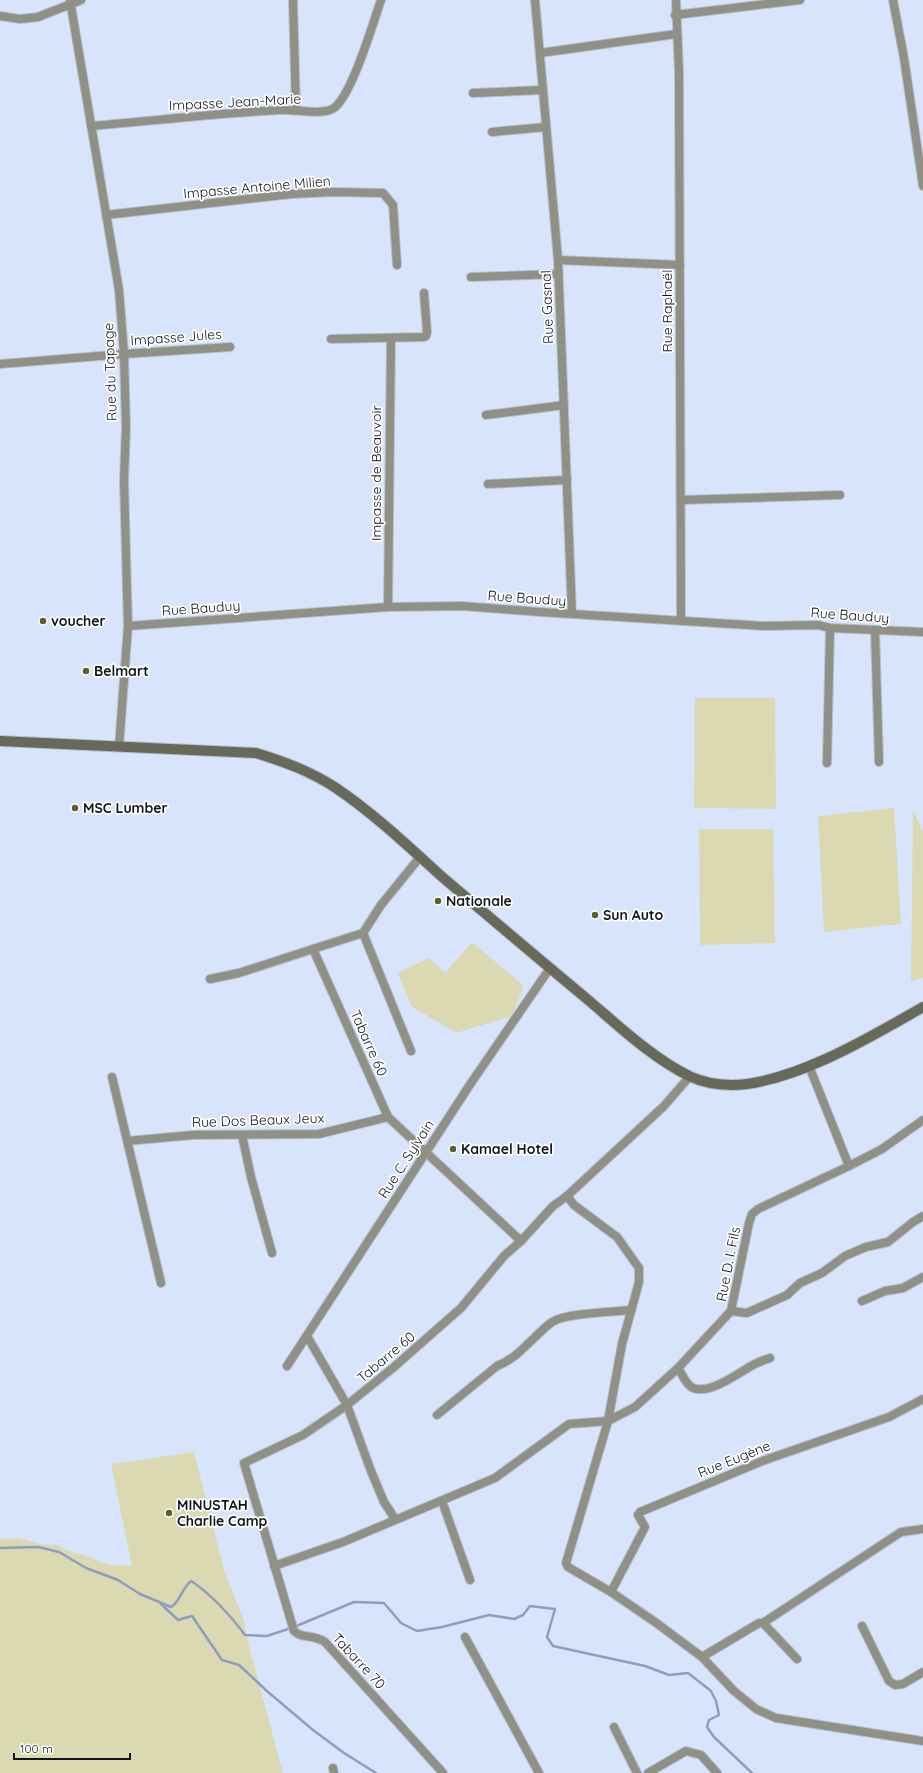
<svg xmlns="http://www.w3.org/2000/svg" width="923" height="1773" font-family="Quicksand,sans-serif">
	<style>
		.green { fill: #dbd9b2 }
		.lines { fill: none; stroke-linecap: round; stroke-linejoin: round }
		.stream { stroke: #8d9ebf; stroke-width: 2.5 }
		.minor-casing { stroke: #b4bfd4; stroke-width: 10 }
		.secondary-casing { stroke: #b4bfd4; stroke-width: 12 }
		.minor { stroke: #919085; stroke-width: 8 }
		.secondary { stroke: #696959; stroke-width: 10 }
		.poi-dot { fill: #615d29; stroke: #fff; stroke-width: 1.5 }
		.labels { text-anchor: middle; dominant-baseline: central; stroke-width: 3.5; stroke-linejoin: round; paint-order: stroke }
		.street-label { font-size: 14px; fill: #11151d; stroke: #fff }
		.poi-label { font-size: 14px; font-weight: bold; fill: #11151d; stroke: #fff; text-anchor: start }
	</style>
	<rect width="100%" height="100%" fill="#d8e4fc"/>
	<!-- green -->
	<g class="green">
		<polygon points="695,698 775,698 776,809 694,808"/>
		<polygon points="894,808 901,924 824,932 818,816"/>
		<polygon points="913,810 923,832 923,978 911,981"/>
		<polygon points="699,829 773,829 775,943 700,945"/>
		<polygon points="472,942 524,986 512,1016 456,1033 411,1006 398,973 429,958 445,973"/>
		<polygon points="194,1452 225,1573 243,1618 249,1646 283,1773 0,1773 0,1539 18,1538 46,1545 56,1544 66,1550 84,1555 109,1565 132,1566 111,1464"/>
	</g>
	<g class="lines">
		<!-- stream -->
		<g class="stream">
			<path d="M0,1548L38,1547L59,1552L86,1568L118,1580L140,1594L171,1607C181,1601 181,1589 191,1581C210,1593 232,1617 245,1635L267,1636L294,1627L354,1602L384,1603L401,1623L417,1631L442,1627L489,1615L514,1619L523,1615L530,1606L555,1609L547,1637L553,1646L645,1666L669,1675L688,1673L711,1691L716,1701L719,1715L709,1720L707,1727L714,1737L752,1773"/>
			<polyline points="161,1604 178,1620 192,1616 222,1660 239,1665 268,1692 313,1730 344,1753 376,1773"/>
		</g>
		<!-- minor casing -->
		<g class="minor-casing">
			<g id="minor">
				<polyline points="70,0 119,290 124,354 126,427 124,481 128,626 119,747"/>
				<polyline points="293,0 296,110"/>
				<polyline points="535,0 558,260 572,614"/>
				<polyline points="676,0 679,72 681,621"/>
				<polyline points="893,0 904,58 923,186"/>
				<polyline points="675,15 800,0"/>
				<polyline points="0,16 20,19 38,17 81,0"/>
				<polyline points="540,53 676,34"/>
				<polyline points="473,93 543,90"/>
				<path d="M91,126C154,121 217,113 281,110C296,109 322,116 334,108C352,95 373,23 381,0"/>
				<polyline points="492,132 546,127"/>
				<polyline points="106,215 292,194 333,192 383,193 393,205 397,265"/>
				<polyline points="558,260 680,265"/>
				<polyline points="471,277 558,274"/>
				<polyline points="331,339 424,337 426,336 427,332 424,293"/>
				<polyline points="0,364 124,354 230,347"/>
				<polyline points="486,415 564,405"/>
				<polyline points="488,484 567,480"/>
				<polyline points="681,500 840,495"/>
				<polyline points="388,607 391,338"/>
				<polyline points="128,626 388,607 462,606 540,612 765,626 818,625 830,628 923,632"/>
				<polyline points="875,630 879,762"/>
				<polyline points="827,763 830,628"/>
				<polyline points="420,857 381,905 363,933 313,949 388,1117 521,1241"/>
				<polyline points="363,933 411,1051"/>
				<polyline points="210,979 239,973 313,949"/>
				<polyline points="809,1066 849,1166 758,1209 752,1214 749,1223 731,1311 678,1368 635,1407 608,1421 566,1563 568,1567 611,1592 655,1622 702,1657 734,1691 756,1709 776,1718 923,1741"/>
				<polyline points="112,1077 161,1283"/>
				<polyline points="242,1135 251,1177 272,1253"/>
				<polyline points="127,1141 193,1135 319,1134 388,1117"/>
				<polyline points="849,1166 882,1149 923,1120"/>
				<polyline points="862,1301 885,1291 903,1288 923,1277"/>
				<polyline points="731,1311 747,1313 787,1295 800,1283 822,1273 845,1256 866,1247 888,1242 913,1222 923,1216"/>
				<polyline points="307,1336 347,1405 371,1471 384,1502 395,1519"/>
				<polyline points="287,1366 471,1083 550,968"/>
				<path d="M678,1368C682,1374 686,1385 693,1388C710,1395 738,1373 753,1365C758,1362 765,1360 770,1358"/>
				<path d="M437,1415L497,1366C520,1357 533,1336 552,1322C565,1313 614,1312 631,1310"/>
				<polyline points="442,1501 470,1580"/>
				<polyline points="274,1566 343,1542 495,1478 569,1424 608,1421 622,1344 639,1282 639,1268 617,1237 574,1205 567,1196"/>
				<polyline points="611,1592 645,1527 638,1515 640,1512 765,1460 889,1417 923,1399"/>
				<polyline points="763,1623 797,1659"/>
				<polyline points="862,1626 889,1681 895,1685 903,1684 923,1672"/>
				<polyline points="465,1637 539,1773"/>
				<polyline points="702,1657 759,1623 763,1623 901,1532 923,1529"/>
				<polyline points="614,1727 637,1773"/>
				<polyline points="333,1768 334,1773"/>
				<path d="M443,1773L325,1642C313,1634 302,1639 294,1631L244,1463L303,1435L347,1405L394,1367L461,1308L504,1256L521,1241L553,1206L567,1196L664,1106L690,1076"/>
				<polyline points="648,1773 686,1751 701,1755 717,1773"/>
			</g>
		</g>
		<!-- secondary casing -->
		<g class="secondary-casing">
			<path id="secondary" d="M0,741L256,753C285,762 310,771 336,788C373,813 407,845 440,875C489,917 538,958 587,999C619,1026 651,1057 689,1076C702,1082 718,1085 732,1085C792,1084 871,1037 923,1007"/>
		</g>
		<!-- minor -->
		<use href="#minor" class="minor"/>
		<!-- secondary -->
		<use href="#secondary" class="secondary"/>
	</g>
	<!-- markers -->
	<g class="poi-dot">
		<circle cx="43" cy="621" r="4"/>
		<circle cx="86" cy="671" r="4"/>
		<circle cx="75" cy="808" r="4"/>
		<circle cx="438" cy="901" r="4"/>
		<circle cx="595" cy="915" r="4"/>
		<circle cx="453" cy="1149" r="4"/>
		<circle cx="169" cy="1513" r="4"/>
	</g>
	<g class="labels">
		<!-- street labels -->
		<g class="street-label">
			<text transform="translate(235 102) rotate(-3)">Impasse Jean-Marie</text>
			<text transform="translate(257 187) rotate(-5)">Impasse Antoine Milien</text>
			<text transform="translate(547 307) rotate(-92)">Rue Gasnal</text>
			<text transform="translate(667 311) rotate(-90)">Rue Raphaël</text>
			<text transform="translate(176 337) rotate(-4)">Impasse Jules</text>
			<text transform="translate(110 372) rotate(-92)">Rue du Tapage</text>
			<text transform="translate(376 473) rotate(-90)">Impasse de Beauvoir</text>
			<text transform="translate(527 598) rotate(4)">Rue Bauduy</text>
			<text transform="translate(201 608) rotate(-4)">Rue Bauduy</text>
			<text transform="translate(850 615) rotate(4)">Rue Bauduy</text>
			<text transform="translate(369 1043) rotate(66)">Tabarre 60</text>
			<text transform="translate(258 1120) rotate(-2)">Rue Dos Beaux Jeux</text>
			<text transform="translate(406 1159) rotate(-57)">Rue C. Sylvain</text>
			<text transform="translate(728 1264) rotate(-79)">Rue D. I. Fils</text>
			<text transform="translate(386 1357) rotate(-40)">Tabarre 60</text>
			<text transform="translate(734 1459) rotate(-22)">Rue Eugène</text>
			<text transform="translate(359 1661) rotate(47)">Tabarre 70</text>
		</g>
		<!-- poi labels -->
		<g class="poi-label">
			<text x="51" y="621">voucher</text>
			<text x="94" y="671">Belmart</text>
			<text x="83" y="808">MSC Lumber</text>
			<text x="446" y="901">Nationale</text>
			<text x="603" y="915">Sun Auto</text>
			<text x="461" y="1149">Kamael Hotel</text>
			<text x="177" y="1505">MINUSTAH<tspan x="177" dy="16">Charlie Camp</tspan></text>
		</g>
	</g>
	<!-- scale -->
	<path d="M14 1753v6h116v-6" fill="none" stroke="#11151d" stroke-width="2"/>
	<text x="20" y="1753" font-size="12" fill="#11151d" stroke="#ffffff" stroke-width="3" paint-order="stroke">100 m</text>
</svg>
